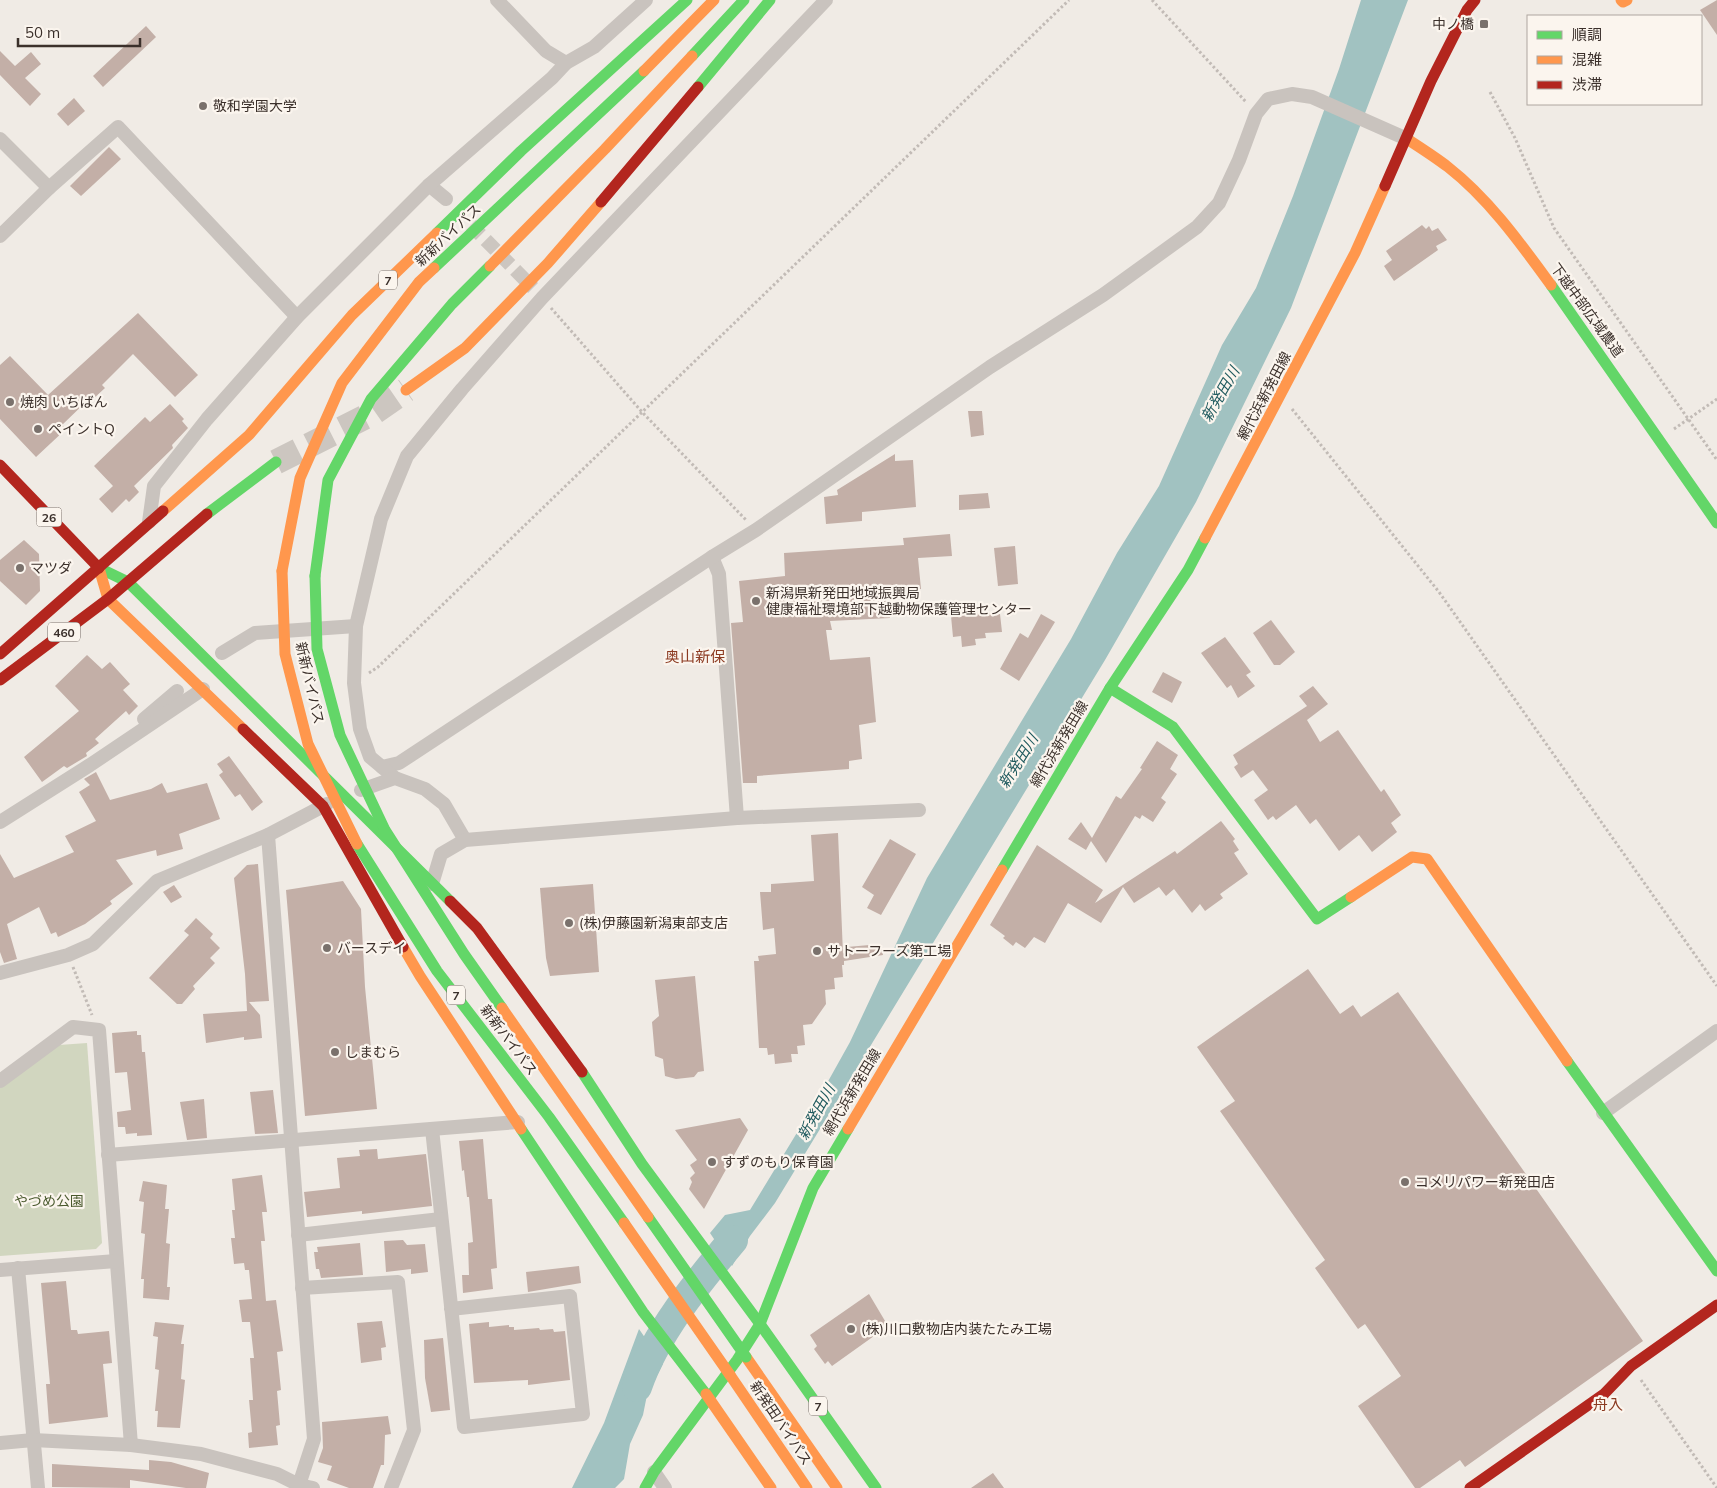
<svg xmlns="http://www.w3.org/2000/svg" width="1717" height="1488" font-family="Mulish,'Noto Sans JP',sans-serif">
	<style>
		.green { fill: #d1d6bf }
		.water { fill: #a1c2c1 }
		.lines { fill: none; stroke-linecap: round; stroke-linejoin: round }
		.river { stroke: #a1c2c1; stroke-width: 30 }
		.building { fill: #c3afa7 }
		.street-tunnel { stroke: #ccc6c0; stroke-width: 14; stroke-dasharray: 14 7; stroke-linecap: butt }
		.highway-tunnel { stroke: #ccc6c0; stroke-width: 25; stroke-dasharray: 25 12; stroke-linecap: butt }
		.path { stroke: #c2bbb6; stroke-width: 3; stroke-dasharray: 2.5 2.5; stroke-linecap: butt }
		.street { stroke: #c9c3be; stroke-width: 14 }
		.fast { stroke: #63d668; stroke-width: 11 }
		.slow { stroke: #ff974d; stroke-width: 11 }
		.jam { stroke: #b3261e; stroke-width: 11 }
		.fast-bridge { stroke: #63d668; stroke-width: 11 }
		.slow-bridge { stroke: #ff974d; stroke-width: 11 }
		.poi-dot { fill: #7a716c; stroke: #fbf5ee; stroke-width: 2 }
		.labels { text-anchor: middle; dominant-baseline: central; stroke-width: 4.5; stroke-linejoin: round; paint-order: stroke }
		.shield { fill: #fbf5ee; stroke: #756b66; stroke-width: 1 }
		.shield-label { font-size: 12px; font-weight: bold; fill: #3b302b }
		.poi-label { font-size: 14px; fill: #3b302b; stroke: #fbf5ee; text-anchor: start }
		.street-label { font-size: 14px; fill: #3b302b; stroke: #fbf5ee }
		.park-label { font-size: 14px; fill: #4a5a2e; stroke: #fbf5ee }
		.water-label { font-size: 15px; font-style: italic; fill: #1f5a5e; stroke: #fbf5ee }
		.neighbourhood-label { font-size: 15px; fill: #8c3b22; stroke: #fbf5ee }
	</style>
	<rect width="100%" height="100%" fill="#f0ebe5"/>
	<!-- green -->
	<polygon class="green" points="87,1043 102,1243 96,1249 0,1256 0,1088 59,1045"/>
	<!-- water -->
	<g class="water">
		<polygon points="1361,0 1408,0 1291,308 1196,502 1105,660 775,1203 750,1236 732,1266 710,1233 725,1215 750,1210 826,1085 850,1042 927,878 1071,639 1117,553 1159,486 1222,345 1256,288 1293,196 1339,69"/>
		<polygon points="639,1329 663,1364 647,1395 643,1415 630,1444 624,1479 615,1488 572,1488 604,1423"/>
	</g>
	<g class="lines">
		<!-- river -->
		<path class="river" d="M637,1387C655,1334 697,1283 733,1240"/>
	</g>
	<!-- building -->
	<g class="building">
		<polygon points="1717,0 1717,35 1700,10"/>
		<polygon points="146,26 156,37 103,87 93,76"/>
		<polygon points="0,51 15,66 31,52 41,64 25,78 41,94 30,106 0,75"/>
		<polygon points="74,98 85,111 68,126 57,114"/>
		<polygon points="109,147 121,159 81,196 70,186"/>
		<polygon points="1422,225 1426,229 1429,226 1432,231 1438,228 1447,240 1436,246 1438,250 1394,281 1384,266 1392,260 1386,251"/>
		<polygon points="138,313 198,375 175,397 133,354 102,385 105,388 92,400 90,398 62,425 66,429 36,457 0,419 0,365 10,356 48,395"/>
		<polygon points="170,404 184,419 182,421 188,428 172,445 173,448 134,486 139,492 129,502 126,499 112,513 99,499 113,486 94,466 145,417 150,422"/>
		<polygon points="968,411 982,411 984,435 971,437"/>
		<polygon points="895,454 895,461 913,460 916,507 862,512 862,521 826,524 824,497 838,495 837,490"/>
		<polygon points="988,493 990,508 959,510 959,495"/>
		<polygon points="950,534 952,556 918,558 921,589 887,591 890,618 830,621 832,630 826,630 830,660 870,657 876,722 859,725 862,759 849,761 849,769 757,776 757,783 743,783 731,623 743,622 739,581 785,576 784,553 904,545 903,538"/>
		<polygon points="24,540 39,554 40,591 26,605 0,581 0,560"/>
		<polygon points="1015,546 1018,584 998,586 994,548"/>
		<polygon points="991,612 991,614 1000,614 1002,632 985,633 986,638 975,639 976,645 962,647 961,636 953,637 951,616"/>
		<polygon points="1041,614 1055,622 1019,681 1000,669 1020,633 1028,638"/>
		<polygon points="1271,620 1295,652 1280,665 1274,665 1253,633"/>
		<polygon points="1225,637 1251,672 1246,675 1255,686 1238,698 1231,685 1227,688 1201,653"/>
		<polygon points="87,655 102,669 110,662 130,684 123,690 138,706 129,715 126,711 95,739 99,743 86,753 87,756 67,768 64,766 42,782 24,757 79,711 55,686"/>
		<polygon points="1163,672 1182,682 1172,703 1152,692"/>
		<polygon points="1313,686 1328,704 1307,720 1320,742 1338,730 1381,792 1384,789 1401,815 1391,823 1397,832 1372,852 1359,835 1339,851 1316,819 1310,824 1296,805 1276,820 1273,816 1268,820 1254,800 1268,790 1253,770 1241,778 1234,767 1238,764 1233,755 1307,706 1299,696"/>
		<polygon points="1157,741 1178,755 1170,769 1177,774 1161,798 1166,802 1153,822 1142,815 1140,819 1135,816 1106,863 1091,841 1086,850 1068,839 1081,822 1092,838 1116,796 1121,799 1142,769 1140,768"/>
		<polygon points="229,756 263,802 252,811 240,794 235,797 219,775 223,772 217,764"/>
		<polygon points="96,772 110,800 151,789 162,783 167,793 207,783 220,819 179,834 183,849 157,856 156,850 116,860 133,884 110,901 112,904 85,924 58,937 56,932 51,934 39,907 7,924 17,959 4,963 0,952 0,854 14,878 74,852 65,836 96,821 79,792 90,785 84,779"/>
		<polygon points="1221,821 1235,839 1233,841 1239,850 1234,853 1248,874 1220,894 1223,898 1205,911 1200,904 1192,913 1174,889 1166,896 1159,887 1134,903 1123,887 1101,923 1068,903 1045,943 1034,937 1025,948 1016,942 1013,946 1003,938 1005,936 990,925 1037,845 1103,890 1095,903 1175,851 1177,854"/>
		<polygon points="838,833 843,954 847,947 881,944 883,955 844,961 844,965 842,965 843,977 834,978 835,989 825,990 826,1004 812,1024 803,1025 805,1045 797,1046 798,1054 791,1054 792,1062 775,1064 774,1054 768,1055 767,1048 759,1048 754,961 759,961 758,956 776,954 774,928 763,930 760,892 771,892 771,884 814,881 811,835"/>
		<polygon points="890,839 916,854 881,915 867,908 874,895 862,887"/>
		<polygon points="258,864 269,1001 249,1002 260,1015 262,1038 244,1040 244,1037 206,1043 203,1014 247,1011 245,974 234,878 247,865"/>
		<polygon points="343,881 361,909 365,987 377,1109 305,1116 286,890"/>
		<polygon points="593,884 599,972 550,976 546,958 540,888"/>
		<polygon points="174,885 182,897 171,903 163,892"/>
		<polygon points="196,918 213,934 210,938 220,948 210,958 215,963 193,986 195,989 182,1004 177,1004 149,978 189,935 184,931"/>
		<polygon points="1308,969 1340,1014 1353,1005 1361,1017 1398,992 1643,1341 1465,1467 1460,1460 1420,1488 1415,1488 1358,1406 1401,1376 1365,1324 1358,1329 1315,1268 1325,1260 1220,1111 1235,1101 1197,1047"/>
		<polygon points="695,976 704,1071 698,1072 694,1077 676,1079 665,1076 663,1059 655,1056 652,1022 659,1016 655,980"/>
		<polygon points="137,1031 137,1035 141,1035 142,1052 145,1052 152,1135 137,1136 137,1133 126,1134 125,1127 118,1127 117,1112 131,1110 127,1072 115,1073 112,1033"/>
		<polygon points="273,1090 278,1133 255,1134 250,1092"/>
		<polygon points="204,1099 207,1138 187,1140 180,1102"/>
		<polygon points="740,1118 748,1130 704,1209 689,1189 692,1182 690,1178 695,1173 690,1165 697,1160 675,1130"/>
		<polygon points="483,1139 488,1199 492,1199 497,1268 491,1269 493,1289 463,1293 462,1275 469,1275 468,1243 473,1242 469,1197 467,1197 464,1170 462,1171 459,1141"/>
		<polygon points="377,1149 378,1159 426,1154 432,1206 362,1214 362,1211 307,1217 304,1192 340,1188 337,1158 360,1156 359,1150"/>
		<polygon points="262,1175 267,1212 262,1212 265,1241 261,1241 266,1301 276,1300 283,1351 277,1352 281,1390 277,1391 280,1425 276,1426 278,1445 249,1448 248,1433 252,1432 249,1400 253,1400 250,1358 254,1358 250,1322 242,1322 239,1300 252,1299 249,1270 245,1270 244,1263 234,1264 231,1238 235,1238 232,1210 235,1210 232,1179"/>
		<polygon points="143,1181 167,1185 165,1209 169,1209 166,1243 170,1244 167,1287 170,1287 169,1300 143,1298 144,1279 141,1279 145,1234 141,1233 144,1202 139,1201"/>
		<polygon points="403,1240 407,1245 425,1244 428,1272 411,1274 411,1269 386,1272 384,1241"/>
		<polygon points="360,1243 363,1275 321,1278 319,1269 316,1269 314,1252 318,1252 317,1247"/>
		<polygon points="579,1266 581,1283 528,1292 526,1272"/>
		<polygon points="66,1281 71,1330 77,1330 78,1334 109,1331 112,1363 103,1364 108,1417 49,1424 46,1384 50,1384 41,1283"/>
		<polygon points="869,1294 888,1326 832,1366 828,1361 825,1364 814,1349 817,1346 810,1335"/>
		<polygon points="382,1321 386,1347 381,1348 382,1360 361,1363 357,1323"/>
		<polygon points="155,1322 184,1325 181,1344 184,1344 181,1379 185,1380 180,1428 157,1427 158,1411 155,1411 159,1370 155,1369 158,1337 153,1336"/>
		<polygon points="489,1322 489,1327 509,1325 509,1327 514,1327 514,1330 539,1328 540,1330 553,1329 554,1332 565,1331 570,1380 528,1385 528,1380 474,1383 469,1324"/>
		<polygon points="443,1338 450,1410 431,1412 425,1378 424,1340"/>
		<polygon points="388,1416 391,1434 385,1435 384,1465 381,1465 373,1488 349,1488 327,1480 332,1466 318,1462 323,1448 322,1422"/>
		<polygon points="149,1460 171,1462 209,1473 206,1488 186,1488 130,1480 130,1488 52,1487 52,1464 149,1470"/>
		<polygon points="993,1473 1004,1488 971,1488"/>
	</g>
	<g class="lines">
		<!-- street-tunnel -->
		<polyline class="street-tunnel" points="471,225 533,288"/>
		<!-- highway-tunnel -->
		<polyline class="highway-tunnel" points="276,462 373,413 406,390"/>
		<!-- path -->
		<g class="path">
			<polyline points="1152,0 1246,102"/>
			<polyline points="1490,92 1515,138 1554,228 1717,460"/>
			<polyline points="551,308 642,412 746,520"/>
			<polyline points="1292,409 1439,592 1717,986"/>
			<polyline points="1674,429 1717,399"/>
			<polyline points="369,673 378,667 1069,0"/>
			<polyline points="73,967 92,1015"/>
			<polyline points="1641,1380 1717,1488"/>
		</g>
		<!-- street -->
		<g class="street">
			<polyline points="497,0 546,51 566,63"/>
			<polyline points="0,139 49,188"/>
			<polyline points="429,185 446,199"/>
			<polyline points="0,236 49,188 118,127 297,317"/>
			<polyline points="149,522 154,486 207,419 297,317 429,185 552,78 566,63 594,47 646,0"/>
			<polyline points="712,557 719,574 737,818"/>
			<polyline points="222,653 255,633 356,626"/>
			<polyline points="144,719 177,691"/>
			<polyline points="382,767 399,763 712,557 756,530 990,367 1103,295 1197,227 1219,203 1239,160 1256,114 1268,99 1292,94 1312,97 1407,139"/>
			<polyline points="395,778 370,757 360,729 354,683 356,626 381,519 407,456 462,389 542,298 826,0"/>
			<polyline points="361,790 395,778 425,789 444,804 465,840"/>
			<polyline points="0,822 90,765 203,689"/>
			<polyline points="268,835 314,1439 298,1488"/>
			<polyline points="432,884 441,854 465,840 737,818 919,810"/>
			<polyline points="0,973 68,955 93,944 157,881 268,835 327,804"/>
			<polyline points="0,1081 73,1027 99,1030 131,1445"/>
			<polyline points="1603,1113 1717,1031"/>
			<polyline points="432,1129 464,1427 583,1414 570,1296 451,1309"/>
			<polyline points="108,1155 518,1122"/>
			<polyline points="298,1235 441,1219"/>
			<polyline points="18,1268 38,1488"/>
			<polyline points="0,1270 116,1261"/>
			<polyline points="302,1288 398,1282 414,1430 391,1488"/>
			<polyline points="0,1443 33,1440 131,1445 201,1454 277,1474 299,1485 313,1488"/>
			<polyline points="654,1472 665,1488"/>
		</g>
		<!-- fast -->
		<g class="fast">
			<polyline points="692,56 744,0"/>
			<polyline points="698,87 770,0"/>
			<polyline points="437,233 521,151 687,0"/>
			<polyline points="434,268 644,71"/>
			<polyline points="1551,285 1717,523"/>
			<polyline points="207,514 276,462"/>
			<polyline points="99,568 128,582 450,901"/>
			<polyline points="315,576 328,480 371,399 452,304 490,266"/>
			<polyline points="1110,688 1173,727 1317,919 1351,897"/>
			<polyline points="1002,870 1110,688 1188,570 1205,538"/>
			<polyline points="1567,1061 1717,1271"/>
			<polyline points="582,1072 642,1164 760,1324 876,1488"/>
			<polyline points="521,1129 643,1312 706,1394"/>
			<polyline points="645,1488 654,1472 737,1360 760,1324 813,1188 848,1129"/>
		</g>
		<!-- slow -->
		<g class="slow">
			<polyline points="1621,0 1623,2 1627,0"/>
			<polyline points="644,71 714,0"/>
			<path d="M1407,139C1421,148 1435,157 1448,167C1489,199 1521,244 1551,285"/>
			<polyline points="490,266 605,149 692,56"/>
			<polyline points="406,390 465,348 548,263 601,202"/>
			<polyline points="163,511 249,435 352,315 437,233"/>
			<polyline points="1205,538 1355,253 1385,186"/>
			<polyline points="99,568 108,599 243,729"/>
			<polyline points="282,571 300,478 342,383 419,282 434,268"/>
			<polyline points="1351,897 1412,857 1427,859 1567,1061"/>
			<polyline points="403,947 420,976 521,1129"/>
			<polyline points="848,1129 1002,870"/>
			<polyline points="746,1357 837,1488"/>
			<polyline points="730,1375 807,1488"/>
			<polyline points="706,1394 771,1488"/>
		</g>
		<!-- jam -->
		<g class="jam">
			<polyline points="1385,186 1431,81 1467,10 1475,0"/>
			<polyline points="601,202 698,87"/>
			<polyline points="0,465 99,568"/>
			<polyline points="0,654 163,511"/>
			<polyline points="0,680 108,599 207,514"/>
			<polyline points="243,729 323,806 403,947"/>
			<polyline points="450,901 477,928 582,1072"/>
			<polyline points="1470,1488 1604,1394 1631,1366 1717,1305"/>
		</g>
		<!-- fast-bridge -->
		<g class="fast-bridge">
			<polyline points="315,576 317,649 340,735 385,830 464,954 502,1008"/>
			<polyline points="357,844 437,971 549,1117 624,1223"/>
			<polyline points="648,1217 746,1357"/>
		</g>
		<!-- slow-bridge -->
		<g class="slow-bridge">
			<polyline points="282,571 285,654 308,744 357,844"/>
			<polyline points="502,1008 648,1217"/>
			<polyline points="624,1223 730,1375"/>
		</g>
	</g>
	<!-- markers -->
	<g class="poi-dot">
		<rect x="1479" y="19" width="10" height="10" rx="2.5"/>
		<circle cx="203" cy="106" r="5"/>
		<circle cx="10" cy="402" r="5"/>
		<circle cx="38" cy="429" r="5"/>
		<circle cx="20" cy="568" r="5"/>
		<circle cx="756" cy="601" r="5"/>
		<circle cx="569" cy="923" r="5"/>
		<circle cx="327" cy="948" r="5"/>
		<circle cx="817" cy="951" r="5"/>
		<circle cx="335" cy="1052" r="5"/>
		<circle cx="712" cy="1162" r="5"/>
		<circle cx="1405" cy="1182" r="5"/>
		<circle cx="851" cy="1329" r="5"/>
	</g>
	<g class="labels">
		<!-- shield labels -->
		<g class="shield">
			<rect x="379" y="270.5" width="18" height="19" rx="4"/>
			<rect x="36.5" y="507.5" width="25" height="19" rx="4"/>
			<rect x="48" y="622.5" width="32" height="19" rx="4"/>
			<rect x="447" y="985.5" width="18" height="19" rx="4"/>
			<rect x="809" y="1396.5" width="18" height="19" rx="4"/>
		</g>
		<g class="shield-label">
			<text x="388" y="280">7</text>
			<text x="49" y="517">26</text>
			<text x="64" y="632">460</text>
			<text x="456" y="995">7</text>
			<text x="818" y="1406">7</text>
		</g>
		<!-- poi labels -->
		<g class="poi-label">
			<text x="1474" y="24" text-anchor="end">中ノ橋</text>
			<text x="213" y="106">敬和学園大学</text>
			<text x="20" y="402">焼肉 いちばん</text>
			<text x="48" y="429">ペイントQ</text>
			<text x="30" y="568">マツダ</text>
			<text x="766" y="593">新潟県新発田地域振興局<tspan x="766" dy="16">健康福祉環境部下越動物保護管理センター</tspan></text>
			<text x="579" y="923">(株)伊藤園新潟東部支店</text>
			<text x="337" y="948">バースデイ</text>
			<text x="827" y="951">サトーフーズ第工場</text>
			<text x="345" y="1052">しまむら</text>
			<text x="722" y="1162">すずのもり保育園</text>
			<text x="1415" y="1182">コメリパワー新発田店</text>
			<text x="861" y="1329">(株)川口敷物店内装たたみ工場</text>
		</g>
		<!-- street labels -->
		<g class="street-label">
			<text transform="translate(448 235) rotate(-43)">新新バイパス</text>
			<text transform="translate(1587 310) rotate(54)">下越中部広域農道</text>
			<text transform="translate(1264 396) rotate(-62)">網代浜新発田線</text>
			<text transform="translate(310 683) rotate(77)">新新バイパス</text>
			<text transform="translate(1059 744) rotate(-59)">網代浜新発田線</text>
			<text transform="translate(509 1040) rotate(53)">新新バイパス</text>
			<text transform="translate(852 1092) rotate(-59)">網代浜新発田線</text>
			<text transform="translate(781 1423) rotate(56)">新発田バイパス</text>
		</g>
		<!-- park labels -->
		<g class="park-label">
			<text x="49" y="1201">やづめ公園</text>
		</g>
		<!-- water labels -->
		<g class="water-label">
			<text transform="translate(1220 394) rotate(-60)">新発田川</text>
			<text transform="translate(1018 761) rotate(-58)">新発田川</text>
			<text transform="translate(816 1112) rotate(-61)">新発田川</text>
		</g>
		<!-- neighbourhood labels -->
		<g class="neighbourhood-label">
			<text x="695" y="656">奥山新保</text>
			<text x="1608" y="1404">舟入</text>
		</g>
	</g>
	<!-- legend -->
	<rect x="1527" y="15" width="175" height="90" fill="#fbf5ee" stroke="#aea6a0"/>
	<rect x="1537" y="31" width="25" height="8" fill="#63d668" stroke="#aea6a0"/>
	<text x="1572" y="40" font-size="15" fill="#3b302b">順調</text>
	<rect x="1537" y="56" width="25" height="8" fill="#ff974d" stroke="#aea6a0"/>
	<text x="1572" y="65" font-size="15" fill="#3b302b">混雑</text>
	<rect x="1537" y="81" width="25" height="8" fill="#b3261e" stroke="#aea6a0"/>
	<text x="1572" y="90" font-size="15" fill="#3b302b">渋滞</text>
	<!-- scale -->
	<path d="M18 38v8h122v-8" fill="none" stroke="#3b302b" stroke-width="2.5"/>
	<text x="25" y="38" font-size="15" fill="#3b302b" stroke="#fbf5ee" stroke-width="4" paint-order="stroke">50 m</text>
</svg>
